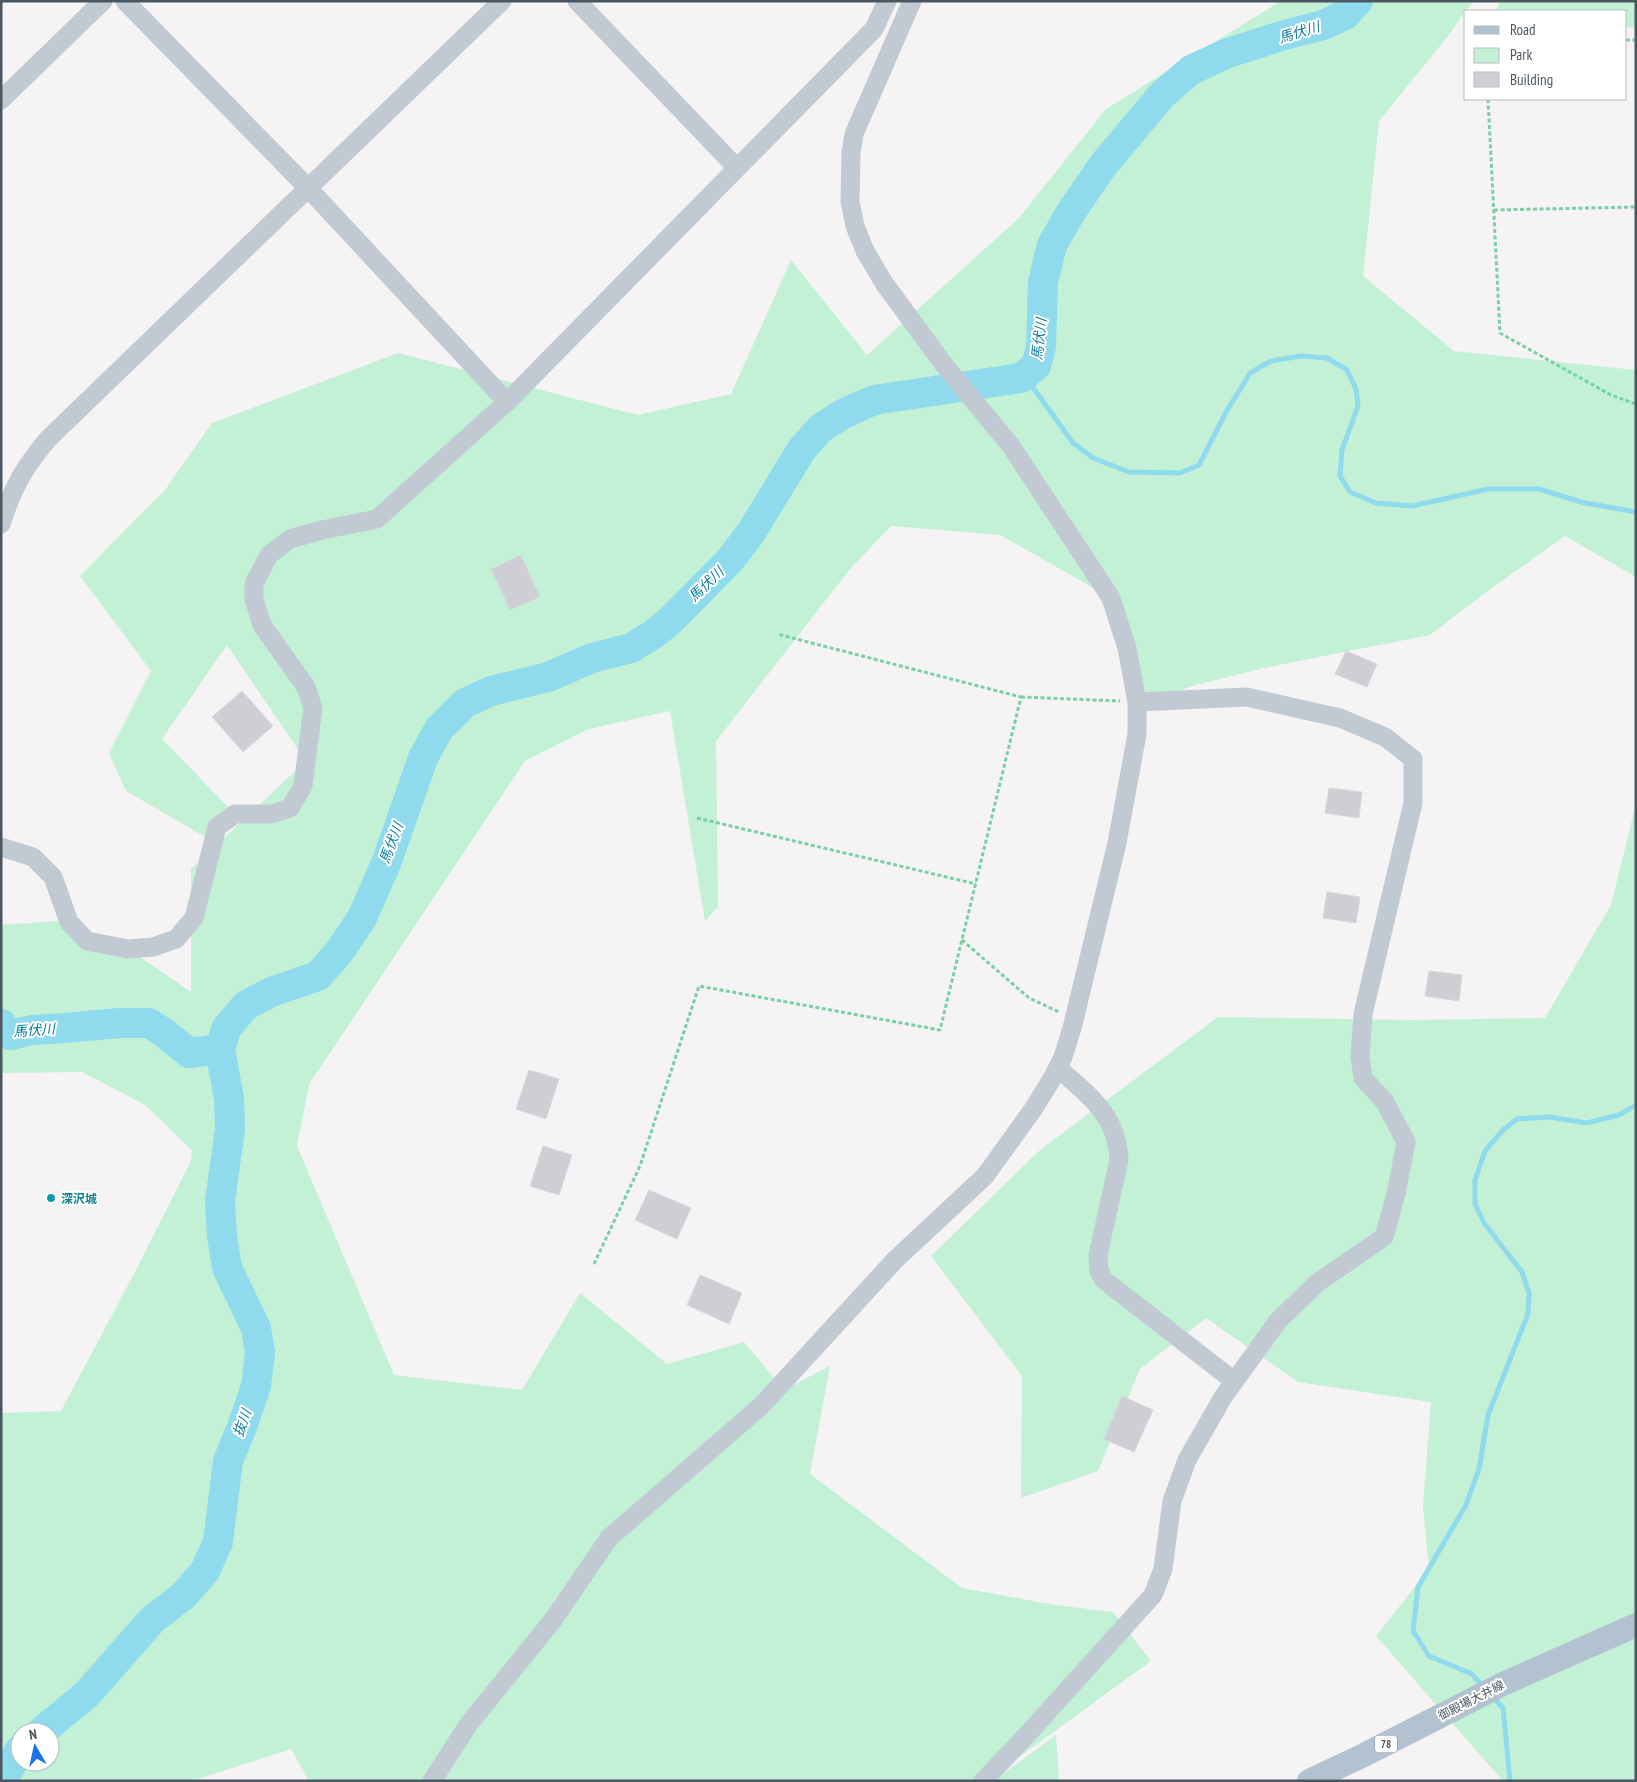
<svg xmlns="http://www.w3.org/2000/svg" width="1637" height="1782" font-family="'PT Sans Narrow','Noto Sans JP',sans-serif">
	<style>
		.green { fill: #c3f1d5; fill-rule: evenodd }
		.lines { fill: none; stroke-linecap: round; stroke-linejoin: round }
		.stream { stroke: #90daee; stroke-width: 5 }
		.river { stroke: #90daee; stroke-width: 30 }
		.building { fill: #cdcfd5; stroke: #d7d9de }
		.path { stroke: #7ad0a6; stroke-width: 3; stroke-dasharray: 4 2.5; stroke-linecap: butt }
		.minor { stroke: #c1cad2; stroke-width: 19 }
		.major { stroke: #b3c2d1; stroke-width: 24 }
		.culture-dot { fill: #0f9aa8; stroke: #fff; stroke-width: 2 }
		.labels { text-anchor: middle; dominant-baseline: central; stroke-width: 4; stroke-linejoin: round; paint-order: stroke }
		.shield { fill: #fff; stroke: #808990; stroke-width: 1 }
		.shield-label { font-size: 11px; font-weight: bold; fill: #4a5661 }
		.culture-label { font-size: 12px; font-weight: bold; fill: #0d838f; stroke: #fff; text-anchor: start }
		.street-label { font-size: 12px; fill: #4a5661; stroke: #fff }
		.water-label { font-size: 14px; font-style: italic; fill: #0c7c9b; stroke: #fff }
	</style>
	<rect width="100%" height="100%" fill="#f5f3f3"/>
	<!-- green -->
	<g class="green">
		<path d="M1281,1H1473L1448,36L1379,121L1363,276L1454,351L1636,370V577L1565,536L1489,590L1430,635L1264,668L1188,687L1148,710L1111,598L1000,535L891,526L850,569L716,741L718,907L705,921L670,711L589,729L525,761L309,1084L297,1146L394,1375L522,1390L580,1293L667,1364L744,1342L784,1390L830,1366L810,1474L962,1588L1055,1605L1113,1612L1151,1661L986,1781H309L291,1749L192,1781H1V1413L61,1411L135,1272L191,1161L192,1150L145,1105L82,1072L1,1073V925L57,921L128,949L191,992V869L306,761L227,645L162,739L235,814L207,838L126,791L109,753L151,671L80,576L165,490L212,423L398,353L638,415L731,394L791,260L867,355L1018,219L1106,109ZM20,1732H50V1762H20Z"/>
		<polygon points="1500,1 1636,1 1636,28 1626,27 1626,11 1496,11"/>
		<polygon points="1636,804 1636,1781 1503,1781 1376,1636 1429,1569 1423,1506 1431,1402 1298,1382 1206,1318 1140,1369 1098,1471 1021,1498 1022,1376 931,1256 1040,1150 1218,1017 1411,1020 1545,1018 1611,905"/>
		<polygon points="1056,1735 1059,1781 993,1781"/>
	</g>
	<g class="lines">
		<!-- stream -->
		<g class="stream">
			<polyline points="1024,375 1073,443 1093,458 1129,472 1180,473 1199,465 1225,414 1250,373 1271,361 1301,356 1327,358 1347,370 1356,389 1358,406 1342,450 1340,476 1350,492 1376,503 1412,506 1488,489 1539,489 1585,503 1636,512"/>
			<polyline points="1484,1688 1472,1674 1429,1656 1413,1631 1418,1587 1466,1505 1479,1469 1488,1415 1528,1314 1529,1293 1522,1272 1484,1223 1475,1204 1475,1180 1485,1151 1503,1130 1517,1119 1549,1117 1587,1123 1619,1115 1636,1105"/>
			<polyline points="1492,1696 1503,1708 1510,1781"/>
		</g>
		<!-- river -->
		<g class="river">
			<polyline points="1,1024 10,1035 32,1030 64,1028 120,1023 149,1023 163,1032 189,1053 220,1049"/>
			<polyline points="41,1732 88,1693 152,1620 183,1596 205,1571 218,1542 228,1461 242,1427 256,1386 260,1352 256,1328 227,1268 222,1236 220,1201 230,1129 229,1099 220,1049 226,1029 245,1006 271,992 318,976 339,952 362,918 387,861 423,758 439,729 465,703 491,691 548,677 592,658 631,648 654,634 672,619 731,559 752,531 802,449 821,428 843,414 874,400 1021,378 1036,366 1041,347 1043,282 1052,245 1071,212 1104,164 1162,95 1191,70 1228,53 1281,36 1323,25 1345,15 1358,1"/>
			<polyline points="5,1781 7,1772 20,1750"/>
		</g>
	</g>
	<!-- building -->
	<g class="building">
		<polygon points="521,555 540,597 510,610 491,569"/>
		<polygon points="1346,651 1377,664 1367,687 1335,674"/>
		<polygon points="242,691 273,726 243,752 212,717"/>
		<polygon points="1329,788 1362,792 1359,818 1325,813"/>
		<polygon points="1327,892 1360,897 1356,923 1323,918"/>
		<polygon points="1429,971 1462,975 1459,1001 1425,996"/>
		<polygon points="529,1070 559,1079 546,1119 516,1109"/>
		<polygon points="543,1146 572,1155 559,1195 530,1186"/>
		<polygon points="649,1190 691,1208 677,1239 635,1220"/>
		<polygon points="700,1275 742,1293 729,1324 687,1305"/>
		<polygon points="1122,1396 1153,1410 1134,1452 1104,1439"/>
	</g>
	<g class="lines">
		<!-- path -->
		<g class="path">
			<polyline points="1626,40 1636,40"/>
			<polyline points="1488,99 1500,333 1611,395 1636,404"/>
			<polyline points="1494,210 1636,207"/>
			<polyline points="1021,697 1120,701"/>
			<polyline points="697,818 976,884"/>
			<polyline points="962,940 1029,998 1059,1012"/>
			<polyline points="594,1264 640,1166 699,986 940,1030 1021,697 777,634"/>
		</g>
		<!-- minor -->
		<g class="minor">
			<polyline points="125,1 308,188 507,402"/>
			<polyline points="577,1 737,168"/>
			<polyline points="1,100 103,1"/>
			<path d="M1,524C13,487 23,469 48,439L502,1"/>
			<polyline points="1,847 33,857 53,877 69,922 87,941 128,949 153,947 176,939 194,918 217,827 235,814 271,814 290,808 303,786 313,708 306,687 262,625 254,599 254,584 269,555 290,539 322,530 377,519 507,402 874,29 887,1"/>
			<path d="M1058,1068C1089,1096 1117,1114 1119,1160L1098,1255L1099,1271L1104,1280L1234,1381"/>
			<polyline points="432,1781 468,1725 553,1620 609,1538 761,1406 895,1260 985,1176 1034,1108 1053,1077 1063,1057 1072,1028 1117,843 1137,734 1137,702 1127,648 1111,598 1011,446 945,366 884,283 865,251 855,226 850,201 851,153 854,134 912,1"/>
			<polyline points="983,1781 1024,1738 1153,1595 1163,1569 1172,1501 1187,1460 1223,1397 1278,1321 1317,1283 1384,1237 1396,1194 1406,1142 1385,1102 1363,1078 1360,1057 1363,1014 1413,803 1413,759 1385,737 1340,718 1247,697 1137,702"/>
		</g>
		<!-- major -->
		<polyline class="major" points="1309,1781 1364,1755 1503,1684 1636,1625"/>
	</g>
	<!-- markers -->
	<circle class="culture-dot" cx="51" cy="1198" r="5"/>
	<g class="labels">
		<!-- shield labels -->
		<rect class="shield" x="1375" y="1735.5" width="22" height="17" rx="4"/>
		<g class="shield-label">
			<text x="1386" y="1744">78</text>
		</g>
		<!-- culture labels -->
		<g class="culture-label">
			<text x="61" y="1198">深沢城</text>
		</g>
		<!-- street labels -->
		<g class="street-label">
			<text transform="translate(1471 1700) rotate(-27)">御殿場大井線</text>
		</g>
		<!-- water labels -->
		<g class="water-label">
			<text transform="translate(1299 32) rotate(-17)">馬伏川</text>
			<text transform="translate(1039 339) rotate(-83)">馬伏川</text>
			<text transform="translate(706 584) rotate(-44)">馬伏川</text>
			<text transform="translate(391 843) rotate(-69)">馬伏川</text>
			<text transform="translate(34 1030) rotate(-4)">馬伏川</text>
			<text transform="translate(242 1423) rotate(-70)">抜川</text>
		</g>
	</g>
	<!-- border -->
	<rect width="1637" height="1782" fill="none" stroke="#4a5661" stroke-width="5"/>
	<!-- legend -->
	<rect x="1464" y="10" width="162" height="90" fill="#ffffff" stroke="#b7bbc0"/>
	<rect x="1474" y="26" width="25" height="8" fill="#b3c2d1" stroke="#b7bbc0"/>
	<text x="1510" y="35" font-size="15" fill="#4a5661">Road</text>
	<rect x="1474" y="48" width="25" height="15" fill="#c3f1d5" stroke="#b7bbc0"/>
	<text x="1510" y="60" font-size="15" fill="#4a5661">Park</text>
	<rect x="1474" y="72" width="25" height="15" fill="#cdcfd5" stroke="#b7bbc0"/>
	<text x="1510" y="85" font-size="15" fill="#4a5661">Building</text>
	<!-- north arrow -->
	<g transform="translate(35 1747) rotate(351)"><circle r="24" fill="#ffffff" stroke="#b7bbc0"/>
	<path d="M0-4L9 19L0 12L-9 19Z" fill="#1a73e8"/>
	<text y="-8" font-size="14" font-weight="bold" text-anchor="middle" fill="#4a5661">N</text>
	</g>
</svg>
